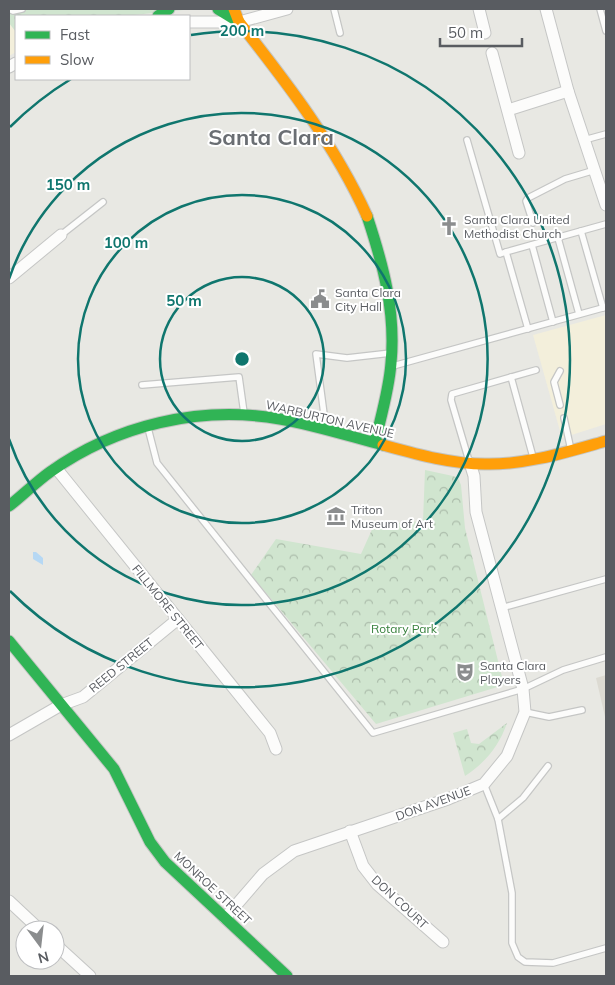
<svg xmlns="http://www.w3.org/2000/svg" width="615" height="985" font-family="Mulish,sans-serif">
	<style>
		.commercial { fill: #f3efdb }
		.education { fill: #dcdad2 }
		.forest { fill: url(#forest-crowns) }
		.water { fill: #b6d8f4 }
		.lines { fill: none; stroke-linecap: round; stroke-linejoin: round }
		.lane-casing { stroke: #c5c6c5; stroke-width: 8 }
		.street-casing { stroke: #c5c6c5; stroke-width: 13 }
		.fast-casing { stroke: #c4c5c3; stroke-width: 13 }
		.slow-casing { stroke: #c4c5c3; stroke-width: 13 }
		.lane { stroke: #fcfcfb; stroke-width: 5.5 }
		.street { stroke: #fcfcfb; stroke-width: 11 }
		.fast { stroke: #30b455; stroke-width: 11 }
		.slow { stroke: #ff9f0a; stroke-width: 11 }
		.ring { fill: none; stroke: #0f766e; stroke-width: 2.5 }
		.labels { text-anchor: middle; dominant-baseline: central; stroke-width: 4; stroke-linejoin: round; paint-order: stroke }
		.poi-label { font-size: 12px; fill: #595c61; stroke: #fff; text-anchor: start }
		.street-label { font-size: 12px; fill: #595c61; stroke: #fff }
		.park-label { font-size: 12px; fill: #37813c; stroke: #fff }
		.town-label { font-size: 22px; font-weight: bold; fill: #6a6e73; stroke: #fff }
		.centre { fill: #0f766e; stroke: #fff; stroke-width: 2.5 }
		.ring-label { font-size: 15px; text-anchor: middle; font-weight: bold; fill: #0f766e; stroke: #fff; stroke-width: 4; stroke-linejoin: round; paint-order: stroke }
	</style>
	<defs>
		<pattern id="forest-crowns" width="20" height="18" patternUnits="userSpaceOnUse" patternTransform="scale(1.25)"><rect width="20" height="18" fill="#d0e5cf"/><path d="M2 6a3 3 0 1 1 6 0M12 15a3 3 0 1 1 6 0" fill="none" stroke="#acbdab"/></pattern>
	</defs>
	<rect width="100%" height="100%" fill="#e8e8e3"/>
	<!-- commercial -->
	<g class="commercial">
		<polygon points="9,23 16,32 16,52 9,56"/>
		<polygon points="606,315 606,424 562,438 533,335"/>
	</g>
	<!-- education -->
	<polygon class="education" points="606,675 606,721 596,678"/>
	<!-- forest -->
	<g class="forest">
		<polygon points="9,9 193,9 124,16 16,16 16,32 9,23"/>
		<polygon points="425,470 453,476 458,478 461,485 465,528 504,685 376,724 251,575 276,539 361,554 374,525 423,521"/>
		<path d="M507,723C499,746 486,762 465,776L453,733L467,729L471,743L479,744Z"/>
	</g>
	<!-- water -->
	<polygon class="water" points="33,552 36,552 43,558 43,565 33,559"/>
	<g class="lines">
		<!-- lane casing -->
		<g class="lane-casing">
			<g id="lane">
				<polyline points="9,9 13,11 22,9"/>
				<polyline points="334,9 340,33"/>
				<polyline points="600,9 606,31"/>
				<polyline points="467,140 500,254 506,252"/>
				<polyline points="584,140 606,134"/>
				<polyline points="533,223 526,201 528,198 565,179 595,170"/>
				<polyline points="581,231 603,308"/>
				<polyline points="61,235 103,202"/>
				<polyline points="558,238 579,314"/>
				<polyline points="532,245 553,322"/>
				<polyline points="528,329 506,252 606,224"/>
				<polyline points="393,366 606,307"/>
				<polyline points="511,377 533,457"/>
				<polyline points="142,385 239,377 244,413"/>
				<polyline points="560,405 554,382 560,371"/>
				<polyline points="564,418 571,450"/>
				<polyline points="148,428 157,463 373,733 523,689 563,670 606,657"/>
				<polyline points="326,429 316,354 347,358 391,353"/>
				<polyline points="469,461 451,400 452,394 536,370"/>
				<polyline points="501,608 606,579"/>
				<polyline points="525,712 549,717 582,710"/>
				<polyline points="484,784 498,819 512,893 512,943 518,957 525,962 553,963 606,948"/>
				<polyline points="498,819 523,798 548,766"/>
			</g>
		</g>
		<!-- street casing -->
		<g class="street-casing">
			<g id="street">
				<polyline points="479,9 485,33"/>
				<polyline points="546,9 568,91 606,205"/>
				<polyline points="189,22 239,22 287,9"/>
				<polyline points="492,53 519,153"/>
				<polyline points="9,67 16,63"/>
				<polyline points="508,110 568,91"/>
				<polyline points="9,278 61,235"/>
				<polyline points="56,468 270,733 276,749"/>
				<polyline points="9,735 61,705 83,697 178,619"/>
				<polyline points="350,831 363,866 377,884 443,942"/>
				<polyline points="9,901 40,930"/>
				<polyline points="225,918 263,874 294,851 448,799 484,784 507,756 525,712 523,689 476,512 474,476 470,463"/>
				<polyline points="55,944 90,976"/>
			</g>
		</g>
		<!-- fast casing -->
		<g class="fast-casing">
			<g id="fast">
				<polyline points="218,9 239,22"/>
				<polyline points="158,16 169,9"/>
				<path d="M367,216C383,264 396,312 391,363C389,390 381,416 375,442"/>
				<path d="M9,506C23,495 36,482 50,472C116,425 200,405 280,419C315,425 349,436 383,445"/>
				<polyline points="9,641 114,769 150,842 165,862 287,976"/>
			</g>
		</g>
		<!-- slow casing -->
		<g class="slow-casing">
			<g id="slow">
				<path d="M234,9L239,22C287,83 335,145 367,216"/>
				<path d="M383,445C416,454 451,464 485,464C526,465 567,452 606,441"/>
			</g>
		</g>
		<!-- lane -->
		<use href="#lane" class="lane"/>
		<!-- street -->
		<use href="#street" class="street"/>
		<!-- fast -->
		<use href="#fast" class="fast"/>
		<!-- slow -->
		<use href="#slow" class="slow"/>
	</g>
	<!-- distance rings -->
	<g class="ring">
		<circle cx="242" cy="359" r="82"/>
		<circle cx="242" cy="359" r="164"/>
		<path d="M9 279A246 246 0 1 1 9 439"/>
		<path d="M10 127A328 328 0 0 1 71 79M191 35A328 328 0 1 1 10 591"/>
	</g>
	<!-- icons -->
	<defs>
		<g id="church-bare" transform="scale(1.5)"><path d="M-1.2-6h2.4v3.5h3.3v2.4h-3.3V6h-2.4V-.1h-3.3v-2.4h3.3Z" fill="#8b8d8e" stroke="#fff" stroke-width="2.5" paint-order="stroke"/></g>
		<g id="civic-bare" transform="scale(1.5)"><path d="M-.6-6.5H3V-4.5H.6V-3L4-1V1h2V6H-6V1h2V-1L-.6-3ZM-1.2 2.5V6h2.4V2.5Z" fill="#8b8d8e" stroke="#fff" stroke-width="2.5" paint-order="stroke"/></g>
		<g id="museum-bare" transform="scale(1.5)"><path d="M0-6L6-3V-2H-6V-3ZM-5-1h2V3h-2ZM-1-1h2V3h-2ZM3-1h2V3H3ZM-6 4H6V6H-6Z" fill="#8b8d8e" stroke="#fff" stroke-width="2.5" paint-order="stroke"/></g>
		<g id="theatre-bare" transform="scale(1.5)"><path d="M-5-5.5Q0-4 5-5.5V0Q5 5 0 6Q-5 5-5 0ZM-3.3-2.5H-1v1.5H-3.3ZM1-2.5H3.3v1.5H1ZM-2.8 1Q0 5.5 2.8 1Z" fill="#8b8d8e" stroke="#fff" stroke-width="2.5" paint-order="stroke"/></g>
	</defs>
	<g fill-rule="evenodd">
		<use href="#church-bare" x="449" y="226"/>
		<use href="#civic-bare" x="320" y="299"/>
		<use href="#museum-bare" x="336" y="516"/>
		<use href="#theatre-bare" x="465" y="672"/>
	</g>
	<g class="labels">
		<!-- poi labels -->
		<g class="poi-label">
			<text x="464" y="219">Santa Clara United<tspan x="464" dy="14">Methodist Church</tspan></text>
			<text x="335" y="292">Santa Clara<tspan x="335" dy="14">City Hall</tspan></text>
			<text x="351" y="509">Triton<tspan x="351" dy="14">Museum of Art</tspan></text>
			<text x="480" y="665">Santa Clara<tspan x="480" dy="14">Players</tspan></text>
		</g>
		<!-- street labels -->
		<g class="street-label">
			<text transform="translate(330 419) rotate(13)">WARBURTON AVENUE</text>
			<text transform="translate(168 607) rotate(51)">FILLMORE STREET</text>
			<text transform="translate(121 665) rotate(-39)">REED STREET</text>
			<text transform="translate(433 803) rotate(-20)">DON AVENUE</text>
			<text transform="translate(213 888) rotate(43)">MONROE STREET</text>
			<text transform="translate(400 902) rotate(43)">DON COURT</text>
		</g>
		<!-- park labels -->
		<g class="park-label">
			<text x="404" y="628">Rotary Park</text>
		</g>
		<!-- town labels -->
		<g class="town-label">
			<text x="271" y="137">Santa Clara</text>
		</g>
	</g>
	<circle cx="242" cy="359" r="8" class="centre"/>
	<g class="ring-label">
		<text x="242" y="36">200 m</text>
		<text x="68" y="190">150 m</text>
		<text x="126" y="248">100 m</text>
		<text x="184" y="306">50 m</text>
	</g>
	<!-- border -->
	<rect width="615" height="985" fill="none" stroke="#595c61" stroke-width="20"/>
	<!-- legend -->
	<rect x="15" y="15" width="175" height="65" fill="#ffffff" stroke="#bdbec0"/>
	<rect x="25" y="31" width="25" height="8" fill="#30b455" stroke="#bdbec0"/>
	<text x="60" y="40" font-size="15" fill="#595c61">Fast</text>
	<rect x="25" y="56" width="25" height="8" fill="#ff9f0a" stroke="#bdbec0"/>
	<text x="60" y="65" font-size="15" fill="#595c61">Slow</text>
	<!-- north arrow -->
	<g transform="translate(40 945) rotate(165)"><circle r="24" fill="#ffffff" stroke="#bdbec0"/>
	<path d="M0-4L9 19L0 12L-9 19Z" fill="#8b8d8e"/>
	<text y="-8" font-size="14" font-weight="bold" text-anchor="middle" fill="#595c61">N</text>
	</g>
	<!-- scale -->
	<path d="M440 38v8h82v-8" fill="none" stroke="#595c61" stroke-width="2.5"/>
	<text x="448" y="38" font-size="15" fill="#595c61" stroke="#ffffff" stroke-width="4" paint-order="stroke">50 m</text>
</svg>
